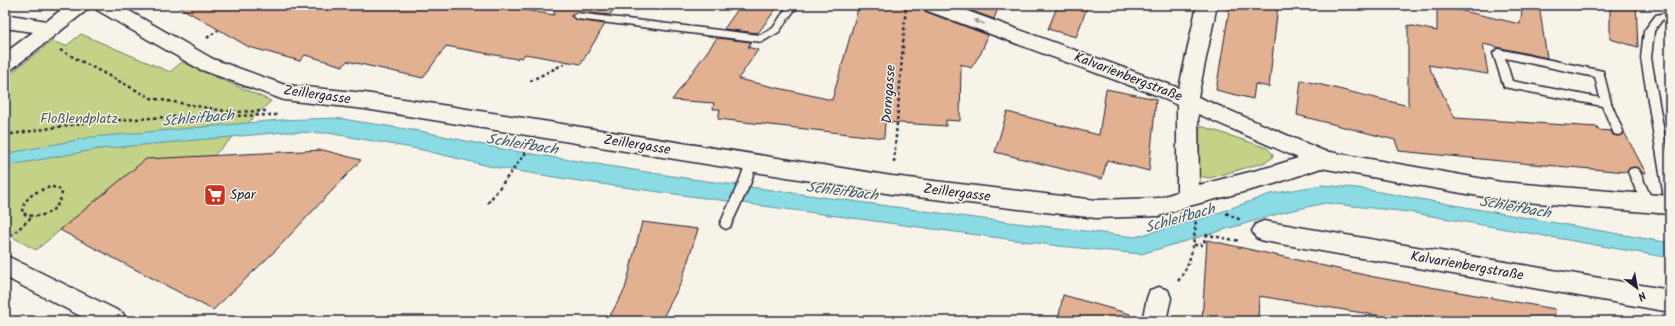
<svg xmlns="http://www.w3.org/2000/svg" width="1675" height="326" font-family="Kalam,sans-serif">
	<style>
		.green { fill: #c3d286; stroke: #727a60 }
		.water { fill: #8adbe3; stroke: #6091a0 }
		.building { fill: #e1b192; stroke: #22223b }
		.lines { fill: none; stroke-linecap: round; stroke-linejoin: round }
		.lane-casing { stroke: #22223b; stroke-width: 3 }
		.street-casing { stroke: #22223b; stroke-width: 3 }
		.secondary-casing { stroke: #22223b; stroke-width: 3 }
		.path { stroke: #22223b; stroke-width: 2.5; stroke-dasharray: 3 3; stroke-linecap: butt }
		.lane { fill: #f7f3e8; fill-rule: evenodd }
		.street { fill: #f7f3e8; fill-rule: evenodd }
		.secondary { fill: #f7f3e8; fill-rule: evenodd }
		.oneway { fill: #97959a }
		.labels { text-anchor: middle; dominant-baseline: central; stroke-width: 3; stroke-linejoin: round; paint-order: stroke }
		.street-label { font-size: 14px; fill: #22223b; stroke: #f7f3e8 }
		.park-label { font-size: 14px; fill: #525752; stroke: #f7f3e8 }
		.poi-label { font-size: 14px; fill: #22223b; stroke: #f7f3e8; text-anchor: start }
		.water-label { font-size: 15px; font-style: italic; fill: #415a6d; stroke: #f7f3e8 }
	</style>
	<rect width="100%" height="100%" fill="#f7f3e8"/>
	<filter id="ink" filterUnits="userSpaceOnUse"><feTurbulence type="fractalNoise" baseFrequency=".025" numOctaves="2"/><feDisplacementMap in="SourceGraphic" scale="8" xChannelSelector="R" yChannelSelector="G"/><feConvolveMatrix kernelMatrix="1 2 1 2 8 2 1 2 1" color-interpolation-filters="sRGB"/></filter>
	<g filter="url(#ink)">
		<!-- green -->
		<g class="green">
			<polygon points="81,34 170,72 182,62 271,101 213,156 146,160 36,250 5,233 5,78 52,41 66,46"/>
			<polygon points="1201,126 1267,148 1273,154 1272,158 1266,162 1210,178 1196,176 1195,171 1198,130"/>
		</g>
		<!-- water -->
		<polygon class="water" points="336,118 425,132 507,150 685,178 975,218 1135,237 1207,217 1270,194 1322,185 1357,188 1670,243 1670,258 1409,212 1325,203 1285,212 1141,254 1059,246 579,181 493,167 418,149 328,133 285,132 99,149 5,166 5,154 92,137 280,120"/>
		<!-- building -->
		<g class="building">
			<polygon points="176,5 495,5 554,15 554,5 616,5 610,15 577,12 571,15 577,20 605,24 581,64 525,54 522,58 518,57 517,59 446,46 423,78 347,61 343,66 305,55 300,61 249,47"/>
			<polygon points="741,5 779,5 758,33 724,29"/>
			<polygon points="859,5 921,5 924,11 988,35 981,53 971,68 961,64 960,121 946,120 946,126 885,122 884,138 718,119 720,109 713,109 714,103 672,100 717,38 751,42 748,47 758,50 738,79 832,100"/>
			<polygon points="955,5 999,5 994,19"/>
			<polygon points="1058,5 1088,5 1076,37 1048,29"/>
			<polygon points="1230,5 1278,5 1269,87 1255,84 1253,99 1216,90"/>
			<polygon points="1437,5 1520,24 1523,5 1539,5 1547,58 1483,44 1488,74 1428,65 1455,118 1597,127 1598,130 1611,131 1613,135 1618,136 1622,135 1624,132 1646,173 1642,173 1639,168 1634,167 1630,168 1627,172 1521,163 1399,151 1395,140 1297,115 1301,80 1409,106 1408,102 1408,25 1437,31"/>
			<polygon points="1610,5 1636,5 1638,47 1610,39"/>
			<polygon points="1106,89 1156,99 1149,171 1107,160 1102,179 995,152 1007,112 1099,135"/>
			<polygon points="323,150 361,160 275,251 213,310 60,230 146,159"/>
			<polygon points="642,222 698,229 681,283 661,321 607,321 625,289"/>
			<polygon points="1207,240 1374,277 1555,309 1554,321 1412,321 1259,296 1258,321 1202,321"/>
			<polygon points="1063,295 1130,314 1129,321 1058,321"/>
		</g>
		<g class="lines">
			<!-- lane casing -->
			<g class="lane-casing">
				<g id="lane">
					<polygon points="788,5 798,5 779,32 762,42 577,19 572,16 577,13 760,35 773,28"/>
					<polygon points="1670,12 1670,18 1662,20 1654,31 1651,58 1670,166 1670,203 1666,201 1664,198 1641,58 1644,31 1656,15"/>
					<path d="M1498,49L1603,71L1611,103L1623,131L1622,134L1618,135L1614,134L1602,106L1504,87L1493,53ZM1505,58L1595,77L1600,98L1512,81Z"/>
					<polygon points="751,159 755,160 756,163 751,182 730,227 726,229 722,227 720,224 739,182 747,160"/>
					<polygon points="1634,168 1638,169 1640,172 1653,202 1651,205 1647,207 1643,205 1641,202 1628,172 1630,169"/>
				</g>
			</g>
			<!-- street casing -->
			<g class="street-casing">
				<g id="street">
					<polygon points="67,5 90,5 87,10 12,69 5,71 5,53 33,32 5,28 5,14 47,21"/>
					<path d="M94,5H119L213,59L285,85L365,93L892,176L1096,200L1159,198L1177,192V105L1156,95L925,10L922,5H951L1179,88L1197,5H1217L1198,97L1324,151L1501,182L1670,196V214L1501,200L1321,168L1274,184L1189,206L1159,216L1096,218L892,194L365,109L284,100L199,69L97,10ZM1198,114L1298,158L1273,166L1199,185Z"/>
					<polygon points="1264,221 1670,290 1670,312 1264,241 1256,238 1252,231 1256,224"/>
					<polygon points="1159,287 1168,290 1171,298 1166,321 1142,321 1147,298 1150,290"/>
				</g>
			</g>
			<!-- secondary casing -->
			<g class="secondary-casing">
				<polygon id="secondary" points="5,255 123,313 126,321 90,321 5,277"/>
			</g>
			<!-- path -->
			<g class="path">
				<polyline points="207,38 218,30"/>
				<polyline points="60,50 151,98 231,112 266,111"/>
				<polyline points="530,81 568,62"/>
				<polyline points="5,135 91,122 167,117 278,115"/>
				<polyline points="894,162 906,5"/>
				<path d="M52,187L58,188L62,192C60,212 39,221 22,213C23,197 37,190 52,187Z"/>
				<polyline points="488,203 527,151"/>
				<polyline points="1226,213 1241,220"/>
				<polyline points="6,240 32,217"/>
				<polyline points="1194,245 1203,245 1207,235 1240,241"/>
				<path d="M1178,281C1192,264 1194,241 1196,220"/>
			</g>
			<!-- lane -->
			<use href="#lane" class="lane"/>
			<!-- street -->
			<use href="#street" class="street"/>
			<!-- secondary -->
			<use href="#secondary" class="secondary"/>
		</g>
		<!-- one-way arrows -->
		<defs><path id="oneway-solid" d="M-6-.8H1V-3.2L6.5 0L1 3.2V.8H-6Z"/></defs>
		<use class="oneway" href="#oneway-solid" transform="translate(979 22) rotate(-161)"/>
	</g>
	<!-- icons -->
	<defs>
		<g id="supermarket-square" transform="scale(1.15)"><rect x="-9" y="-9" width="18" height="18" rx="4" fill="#c8321e" stroke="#f7f3e8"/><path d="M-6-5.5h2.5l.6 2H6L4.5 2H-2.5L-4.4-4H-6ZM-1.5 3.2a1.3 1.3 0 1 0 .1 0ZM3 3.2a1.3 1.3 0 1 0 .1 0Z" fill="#fff"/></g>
	</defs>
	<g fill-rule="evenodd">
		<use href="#supermarket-square" x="215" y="195"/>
	</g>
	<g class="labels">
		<!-- street labels -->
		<g class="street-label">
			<text transform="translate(1128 77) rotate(21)">Kalvarienbergstraße</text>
			<text transform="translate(889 94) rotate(-86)">Dorngasse</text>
			<text transform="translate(317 95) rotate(8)">Zeillergasse</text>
			<text transform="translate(637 145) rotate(9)">Zeillergasse</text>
			<text transform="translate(957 193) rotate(7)">Zeillergasse</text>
			<text transform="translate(1467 266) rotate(10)">Kalvarienbergstraße</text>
		</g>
		<!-- park labels -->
		<g class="park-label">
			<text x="79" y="119">Floßlendplatz</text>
		</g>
		<!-- poi labels -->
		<g class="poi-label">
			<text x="230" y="195">Spar</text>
		</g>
		<!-- water labels -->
		<g class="water-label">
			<text transform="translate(198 119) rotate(-5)">Schleifbach</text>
			<text transform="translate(522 145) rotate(9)">Schleifbach</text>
			<text transform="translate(842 192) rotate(7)">Schleifbach</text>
			<text transform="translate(1515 208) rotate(10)">Schleifbach</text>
			<text transform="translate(1180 219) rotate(-16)">Schleifbach</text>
		</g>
	</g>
	<!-- margin -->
	<rect width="1675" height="326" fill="none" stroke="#f7f3e8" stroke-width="20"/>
	<rect x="10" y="10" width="1655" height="306" fill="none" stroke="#22223b" stroke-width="1.5" filter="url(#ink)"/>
	<!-- north arrow -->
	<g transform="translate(1637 288) rotate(148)" stroke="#f7f3e8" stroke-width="3" paint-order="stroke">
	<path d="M0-3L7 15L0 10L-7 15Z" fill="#22223b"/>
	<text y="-6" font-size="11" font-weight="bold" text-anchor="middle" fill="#22223b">N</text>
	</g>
</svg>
